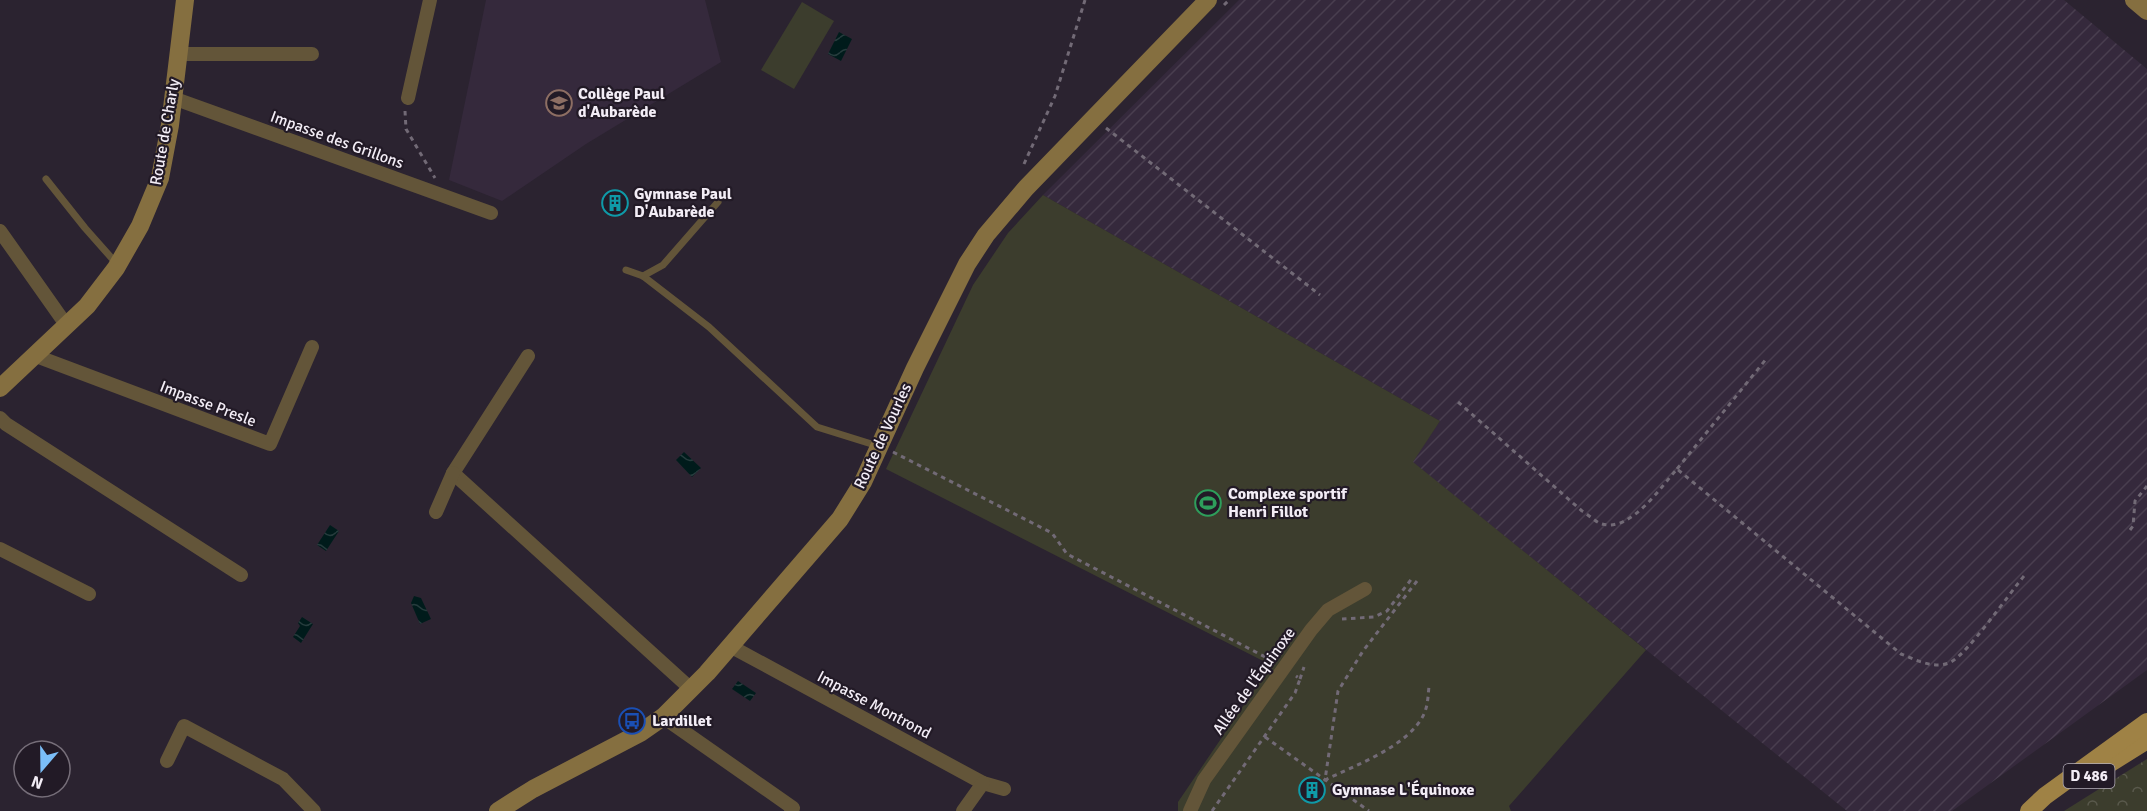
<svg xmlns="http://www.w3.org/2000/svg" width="2147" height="811" font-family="Signika,sans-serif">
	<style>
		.built { fill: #35293c }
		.industrial { fill: url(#industrial-furrows) }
		.green { fill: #3c3d2d }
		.forest { fill: url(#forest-crowns) }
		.water { fill: url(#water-waves) }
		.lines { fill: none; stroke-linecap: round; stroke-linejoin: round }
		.path { stroke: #726a76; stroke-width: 3; stroke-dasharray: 4.5 4.5; stroke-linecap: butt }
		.lane { stroke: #635539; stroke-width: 7 }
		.street { stroke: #635539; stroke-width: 14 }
		.secondary { stroke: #856f40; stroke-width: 18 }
		.primary { stroke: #9f8245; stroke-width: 18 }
		.labels { text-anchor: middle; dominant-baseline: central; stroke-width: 4.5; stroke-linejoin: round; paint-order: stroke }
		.shield { fill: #221a26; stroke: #b4aeb8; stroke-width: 1.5 }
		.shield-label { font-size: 15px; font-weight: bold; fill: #f3edf6 }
		.poi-label { font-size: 16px; font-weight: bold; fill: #f3edf6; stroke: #221a26; text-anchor: start }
		.street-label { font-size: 16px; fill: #f3edf6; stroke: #221a26 }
	</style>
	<defs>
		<pattern id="industrial-furrows" width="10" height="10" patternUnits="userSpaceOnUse" patternTransform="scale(1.5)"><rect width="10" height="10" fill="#35293c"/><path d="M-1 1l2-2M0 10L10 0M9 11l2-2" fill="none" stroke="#493e4f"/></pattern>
		<pattern id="forest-crowns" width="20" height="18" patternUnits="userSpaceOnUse" patternTransform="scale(1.5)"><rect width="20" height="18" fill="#3c3d2d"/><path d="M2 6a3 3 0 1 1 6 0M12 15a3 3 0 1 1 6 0" fill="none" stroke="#59594c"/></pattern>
		<pattern id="water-waves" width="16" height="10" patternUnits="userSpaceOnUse" patternTransform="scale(1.5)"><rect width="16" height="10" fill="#001b1b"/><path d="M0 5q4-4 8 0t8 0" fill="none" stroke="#263c3d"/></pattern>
	</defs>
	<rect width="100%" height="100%" fill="#2b2330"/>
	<!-- built -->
	<polygon class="built" points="486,0 705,0 721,62 586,144 502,201 449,180"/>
	<!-- industrial -->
	<polygon class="industrial" points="1239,0 2064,0 2147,69 2147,670 1952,811 1847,811 1412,462 1440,421 1043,195"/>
	<!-- green -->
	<g class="green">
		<polygon points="802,2 834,21 794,89 761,70"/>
		<polygon points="1043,195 1440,421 1413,462 1646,650 1509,806 1511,811 1178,811 1178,802 1271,665 886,469 973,285 1008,233"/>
	</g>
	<!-- forest -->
	<polygon class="forest" points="2147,759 2147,811 2064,811"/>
	<!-- water -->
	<g class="water">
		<polygon points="839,32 852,39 841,61 828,54"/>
		<polygon points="684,452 701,468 692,477 676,460"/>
		<polygon points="330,525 339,531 326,551 317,545"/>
		<polygon points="414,596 421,598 431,619 420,624 411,603"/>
		<polygon points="302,617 313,624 301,643 293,637 300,626 298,623"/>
		<polygon points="738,681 756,693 750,701 732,689"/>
	</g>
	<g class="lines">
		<!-- path -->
		<g class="path">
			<polyline points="1224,5 1229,0"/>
			<polyline points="405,111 406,129 435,178"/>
			<polyline points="1106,128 1320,295"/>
			<polyline points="1024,164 1055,96 1085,0"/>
			<path d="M1458,402L1582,511C1588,514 1595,522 1602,524C1631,532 1660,488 1677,469L1901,654C1916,660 1935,670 1951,662C1968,653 2009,594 2024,576"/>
			<polyline points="893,452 1052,533 1067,554 1273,661"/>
			<polyline points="1677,469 1767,358"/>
			<polyline points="2130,530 2133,526 2135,501 2147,486"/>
			<path d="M1417,581L1363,651L1338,691L1325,780C1356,765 1409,746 1424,714C1428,705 1428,696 1429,686"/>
			<polyline points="1342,619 1374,617 1387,611 1413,577"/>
			<polyline points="1300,679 1304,667"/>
			<polyline points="1265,737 1369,811"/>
			<polyline points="1212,811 1295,693 1300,679 1296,676"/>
		</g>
		<!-- lane -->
		<g class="lane">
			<polyline points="46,179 85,228 116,263"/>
			<polyline points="626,270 643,276 709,327 817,427 878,446"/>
			<polyline points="643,276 663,265 718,202"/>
		</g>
		<!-- street -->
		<g class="street">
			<polyline points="178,54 312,54"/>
			<polyline points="173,98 491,213"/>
			<polyline points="408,98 430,0"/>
			<polyline points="0,231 67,326"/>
			<polyline points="36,356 270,444 312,347"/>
			<polyline points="528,356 453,473 691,689"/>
			<polyline points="0,418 6,424 241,575"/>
			<polyline points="436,512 453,473"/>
			<polyline points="0,549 89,594"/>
			<polyline points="730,646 983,783 1004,789"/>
			<polyline points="663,717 793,808 791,811"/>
			<polyline points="167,761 184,726 283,779 314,811"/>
			<polyline points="963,811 983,783"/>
			<polyline points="1190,811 1204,780 1311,630 1328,610 1365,589"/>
		</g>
		<!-- secondary -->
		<g class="secondary">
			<polyline points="2134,0 2147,11"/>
			<polyline points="0,388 87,306 116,268 140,226 160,178 170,125 185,0"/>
			<polyline points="498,811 533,789 640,733 663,717 707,673 840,519 863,482 915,368 967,264 986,235 1026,188 1208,0"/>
		</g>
		<!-- primary -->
		<g class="primary">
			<polyline points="2101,769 2147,740"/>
			<polyline points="2029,811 2045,796 2147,722"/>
		</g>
	</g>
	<!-- icons -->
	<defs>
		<g id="school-ring" transform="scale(1.35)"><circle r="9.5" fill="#221a26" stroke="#8d6e63" stroke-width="1.5"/><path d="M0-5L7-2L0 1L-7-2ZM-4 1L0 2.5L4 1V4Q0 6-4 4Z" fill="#8d6e63"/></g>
		<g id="building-ring" transform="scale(1.35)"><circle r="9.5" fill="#221a26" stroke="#0f9aa8" stroke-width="1.5"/><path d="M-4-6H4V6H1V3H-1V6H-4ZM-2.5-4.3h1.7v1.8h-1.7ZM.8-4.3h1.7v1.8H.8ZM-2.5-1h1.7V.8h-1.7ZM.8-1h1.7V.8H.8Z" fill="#0f9aa8"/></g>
		<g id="stadium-ring" transform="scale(1.35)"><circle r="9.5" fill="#221a26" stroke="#2e9e5b" stroke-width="1.5"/><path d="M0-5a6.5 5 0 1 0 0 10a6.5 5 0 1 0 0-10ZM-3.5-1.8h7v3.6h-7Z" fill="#2e9e5b"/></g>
		<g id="bus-ring" transform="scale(1.35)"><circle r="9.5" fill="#221a26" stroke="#1a4fb4" stroke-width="1.5"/><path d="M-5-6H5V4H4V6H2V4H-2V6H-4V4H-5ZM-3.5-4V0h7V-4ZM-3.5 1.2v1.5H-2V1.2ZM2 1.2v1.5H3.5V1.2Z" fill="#1a4fb4"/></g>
	</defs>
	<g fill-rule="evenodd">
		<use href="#school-ring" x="559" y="103"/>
		<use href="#building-ring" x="615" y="203"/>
		<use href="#stadium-ring" x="1208" y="503"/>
		<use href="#bus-ring" x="632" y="721"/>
		<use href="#building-ring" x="1312" y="790"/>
	</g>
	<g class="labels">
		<!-- shield labels -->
		<rect class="shield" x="2063.5" y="764" width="51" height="24" rx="4.5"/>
		<g class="shield-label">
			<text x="2089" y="776">D 486</text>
		</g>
		<!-- poi labels -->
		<g class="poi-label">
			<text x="578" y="94">Collège Paul<tspan x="578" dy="18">d'Aubarède</tspan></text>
			<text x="634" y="194">Gymnase Paul<tspan x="634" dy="18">D'Aubarède</tspan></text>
			<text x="1228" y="494">Complexe sportif<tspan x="1228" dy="18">Henri Fillot</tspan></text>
			<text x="652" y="721">Lardillet</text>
			<text x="1332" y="790">Gymnase L'Équinoxe</text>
		</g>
		<!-- street labels -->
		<g class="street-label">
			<text transform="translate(165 132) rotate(-80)">Route de Charly</text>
			<text transform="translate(337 140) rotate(20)">Impasse des Grillons</text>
			<text transform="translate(208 404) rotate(21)">Impasse Presle</text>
			<text transform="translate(883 436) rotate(-65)">Route de Vourles</text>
			<text transform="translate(1254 681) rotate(-54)">Allée de l'Équinoxe</text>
			<text transform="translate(874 705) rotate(28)">Impasse Montrond</text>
		</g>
	</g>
	<!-- north arrow -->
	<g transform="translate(42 769) rotate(200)"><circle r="28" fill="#221a26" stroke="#766e79" stroke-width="1.5"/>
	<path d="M0-4.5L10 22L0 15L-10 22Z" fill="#7bbef8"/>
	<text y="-9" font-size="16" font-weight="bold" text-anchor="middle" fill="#f3edf6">N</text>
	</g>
</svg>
